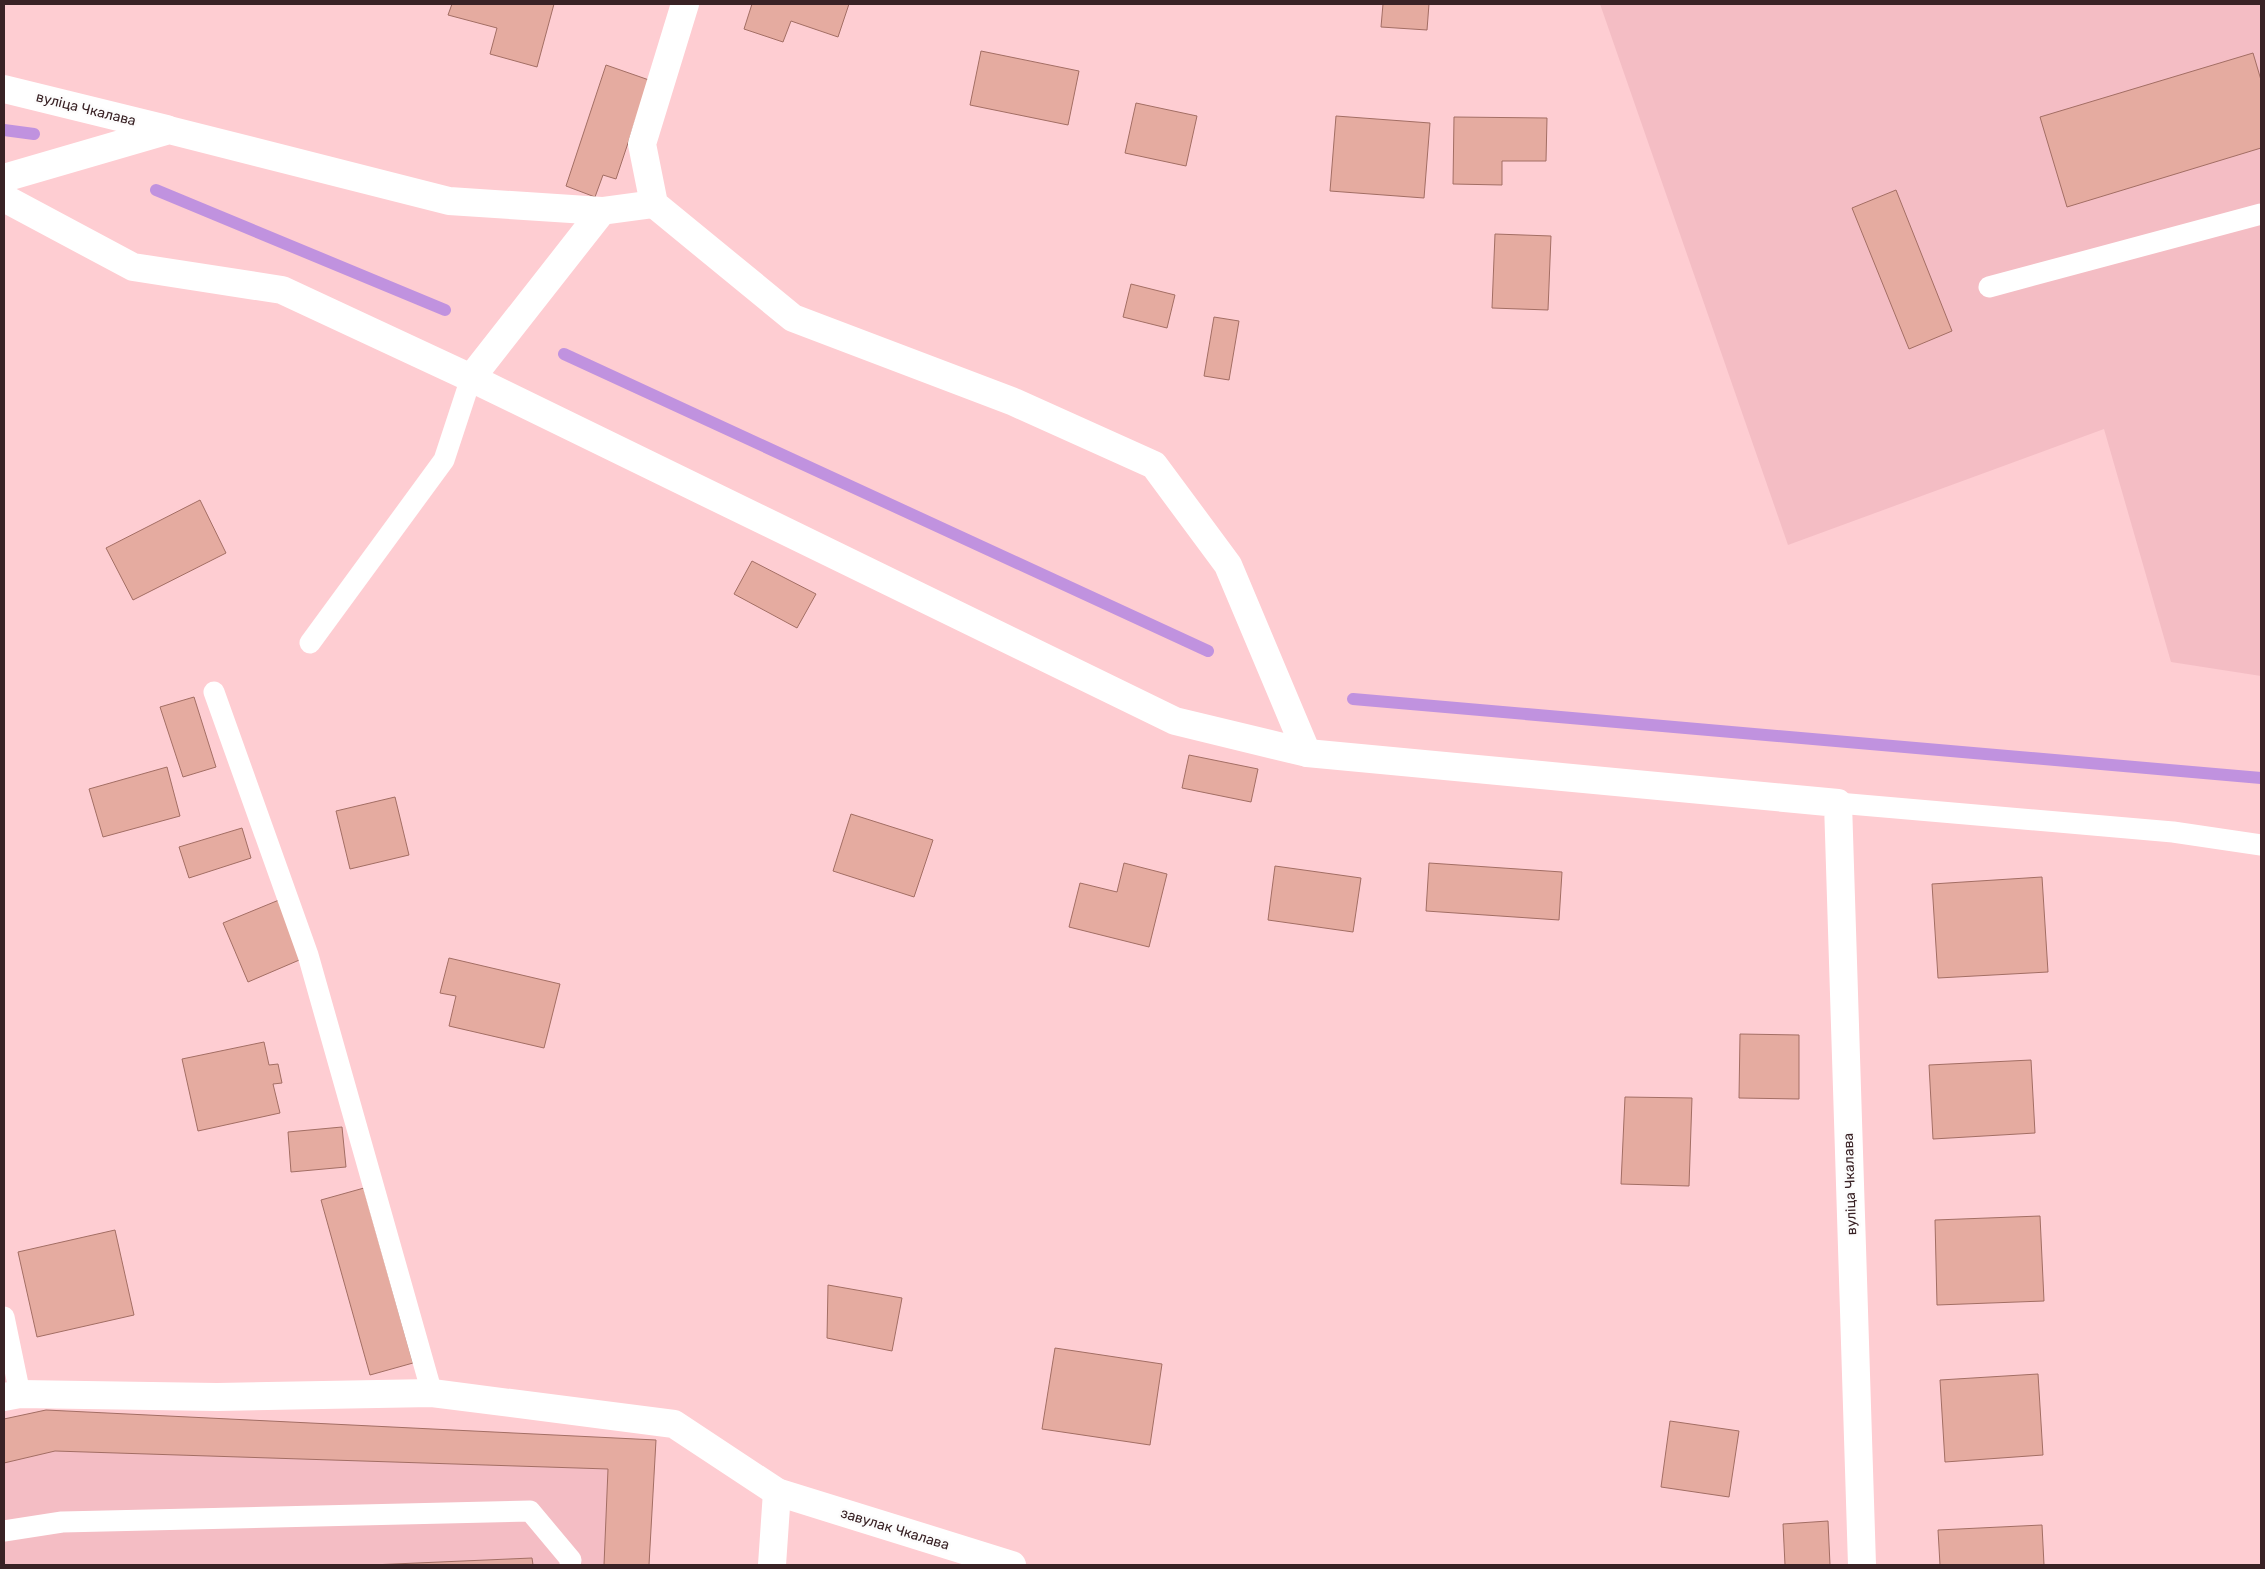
<svg xmlns="http://www.w3.org/2000/svg" width="2265" height="1569" font-family="Rubik,sans-serif">
	<style>
		.built { fill: #f4bdc4 }
		.lines { fill: none; stroke-linecap: round; stroke-linejoin: round }
		.stream { stroke: #c092df; stroke-width: 12 }
		.building { fill: #e5aba0; stroke: #a36e64 }
		.lane { stroke: #fff; stroke-width: 21 }
		.street { stroke: #fff; stroke-width: 28 }
		.labels { text-anchor: middle; dominant-baseline: central; stroke-width: 5; stroke-linejoin: round; paint-order: stroke }
		.street-label { font-size: 14px; fill: #392225; stroke: #fcfcfc }
	</style>
	<rect width="100%" height="100%" fill="#fecdd2"/>
	<!-- built -->
	<g class="built">
		<polygon points="1600,4 2261,4 2261,676 2171,662 2104,429 1788,545"/>
		<polygon points="46,1410 656,1440 649,1565 4,1565 4,1419"/>
	</g>
	<g class="lines">
		<!-- stream -->
		<g class="stream">
			<polyline points="4,130 34,134"/>
			<polyline points="156,190 445,310"/>
			<polyline points="564,354 1208,651"/>
			<polyline points="1353,699 2261,778"/>
		</g>
	</g>
	<!-- building -->
	<g class="building">
		<polygon points="452,4 554,4 537,67 490,54 497,28 448,15"/>
		<polygon points="752,4 849,4 838,37 791,21 783,42 744,29"/>
		<polygon points="1383,4 1429,4 1427,30 1381,27"/>
		<polygon points="981,51 1079,71 1068,125 970,105"/>
		<polygon points="2253,53 2261,80 2261,148 2067,207 2040,117"/>
		<polygon points="606,65 649,80 616,179 603,175 595,197 566,186"/>
		<polygon points="1136,103 1197,116 1186,166 1125,153"/>
		<polygon points="1336,116 1430,123 1424,198 1330,191"/>
		<polygon points="1454,117 1547,118 1546,161 1502,161 1502,185 1453,184"/>
		<polygon points="1896,190 1952,331 1909,349 1852,208"/>
		<polygon points="1495,234 1551,236 1548,310 1492,308"/>
		<polygon points="1131,284 1175,295 1167,328 1123,317"/>
		<polygon points="1214,317 1239,321 1229,380 1204,376"/>
		<polygon points="200,500 226,553 133,600 106,548"/>
		<polygon points="752,561 816,594 797,628 734,594"/>
		<polygon points="194,697 216,767 183,777 160,707"/>
		<polygon points="1189,755 1258,769 1251,802 1182,788"/>
		<polygon points="167,767 180,816 103,837 89,789"/>
		<polygon points="395,797 409,855 350,869 336,811"/>
		<polygon points="851,814 933,840 914,897 833,871"/>
		<polygon points="242,828 251,858 189,878 179,847"/>
		<polygon points="1124,863 1167,874 1149,947 1069,927 1080,883 1117,892"/>
		<polygon points="1429,863 1562,872 1559,920 1426,911"/>
		<polygon points="1275,866 1361,878 1353,932 1268,920"/>
		<polygon points="2042,877 2048,972 1938,978 1932,884"/>
		<polygon points="279,900 304,958 248,982 223,923"/>
		<polygon points="449,958 560,984 544,1048 449,1026 456,996 440,993"/>
		<polygon points="1740,1034 1799,1035 1799,1099 1739,1098"/>
		<polygon points="264,1042 269,1065 278,1064 282,1083 273,1084 280,1113 198,1131 182,1059"/>
		<polygon points="2031,1060 2035,1133 1933,1139 1929,1065"/>
		<polygon points="1625,1097 1692,1098 1689,1186 1621,1184"/>
		<polygon points="342,1127 346,1167 291,1172 288,1132"/>
		<polygon points="364,1188 413,1363 370,1375 321,1200"/>
		<polygon points="2040,1216 2044,1301 1937,1305 1935,1220"/>
		<polygon points="115,1230 134,1315 37,1337 18,1252"/>
		<polygon points="828,1285 902,1298 892,1351 827,1338"/>
		<polygon points="1055,1348 1162,1364 1150,1445 1042,1429"/>
		<polygon points="2038,1374 2043,1455 1945,1462 1940,1380"/>
		<polygon points="46,1410 656,1440 649,1565 604,1565 608,1469 55,1451 4,1463 4,1419"/>
		<polygon points="1670,1421 1739,1431 1729,1497 1661,1487"/>
		<polygon points="1828,1521 1830,1565 1785,1565 1783,1524"/>
		<polygon points="2042,1525 2044,1565 1940,1565 1938,1530"/>
		<polygon points="532,1558 533,1565 371,1565"/>
	</g>
	<g class="lines">
		<!-- lane -->
		<g class="lane">
			<polyline points="1989,287 2261,214"/>
			<polyline points="310,643 444,460 471,378"/>
			<polyline points="214,692 308,955 432,1393"/>
			<polyline points="1838,803 2173,832 2261,845"/>
			<polyline points="4,1317 20,1394"/>
			<polyline points="4,1531 62,1522 530,1511 571,1560 570,1565"/>
		</g>
		<!-- street -->
		<g class="street">
			<polyline points="685,4 642,144 654,204 793,318 1014,402 1154,465 1228,565 1307,753"/>
			<polyline points="4,89 167,129"/>
			<polyline points="4,178 169,130 449,201 602,211 654,204"/>
			<polyline points="4,198 133,267 282,290 471,378 1175,721 1307,753 1838,803 1862,1565"/>
			<polyline points="471,378 602,211"/>
			<polyline points="4,1397 20,1394 217,1397 432,1393 674,1424 777,1492 1012,1565"/>
			<polyline points="772,1565 777,1492"/>
		</g>
	</g>
	<g class="labels">
		<!-- street labels -->
		<g class="street-label">
			<text transform="translate(86 109) rotate(14)">вуліца Чкалава</text>
			<text transform="translate(1850 1184) rotate(-92)">вуліца Чкалава</text>
			<text transform="translate(895 1529) rotate(17)">завулак Чкалава</text>
		</g>
	</g>
	<!-- border -->
	<rect width="2265" height="1569" fill="none" stroke="#392225" stroke-width="10"/>
</svg>
